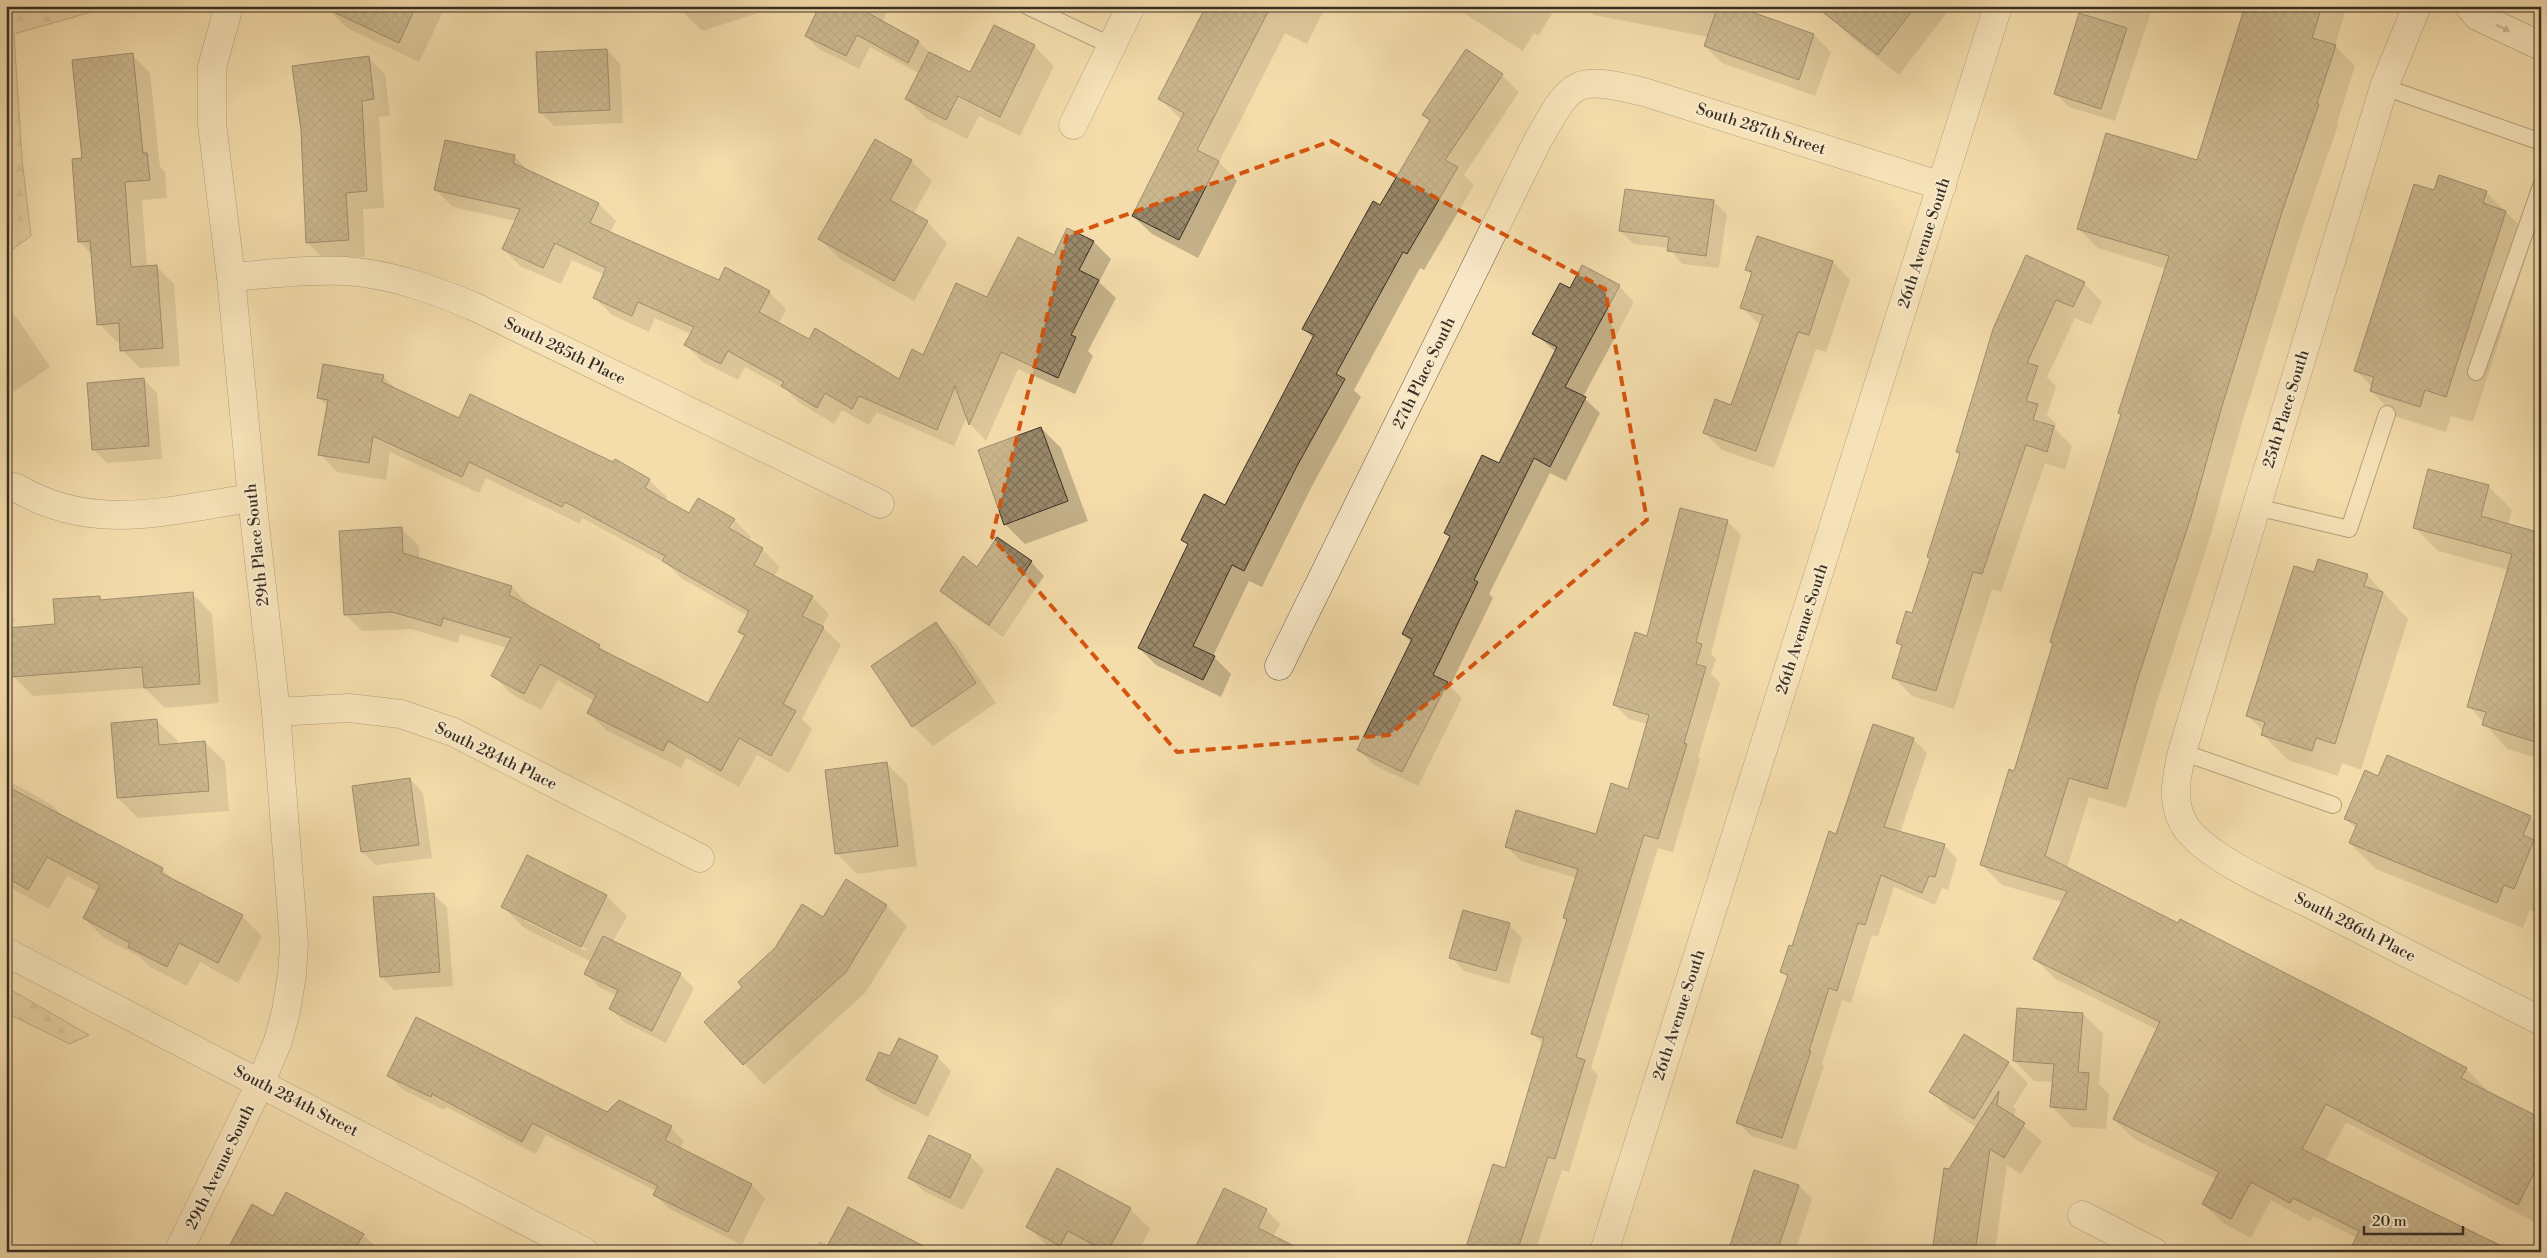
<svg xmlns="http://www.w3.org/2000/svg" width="2547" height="1258" font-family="'Libre Bodoni',serif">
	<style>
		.forest { fill: url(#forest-firs); stroke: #86775c }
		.shadow { fill: #0003; fill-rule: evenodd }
		.building { fill: url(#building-cross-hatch); stroke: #392f24 }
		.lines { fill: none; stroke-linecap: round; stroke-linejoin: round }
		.service-casing { stroke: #685a46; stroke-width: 18 }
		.minor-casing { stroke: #685a46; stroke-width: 29 }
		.secondary-casing { stroke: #392f24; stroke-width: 29 }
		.service { stroke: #f8e8c8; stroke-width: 16 }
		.minor { stroke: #f8e8c8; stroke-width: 28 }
		.secondary { stroke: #f8e8c8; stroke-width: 28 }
		.oneway { fill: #988c76 }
		.marked { fill: none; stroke: #d6550e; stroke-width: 4; stroke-dasharray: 10 6; stroke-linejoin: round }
		.labels { text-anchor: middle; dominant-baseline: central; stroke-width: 4.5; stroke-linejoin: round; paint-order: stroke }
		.street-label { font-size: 16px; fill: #392f24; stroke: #f8e8c8 }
	</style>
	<defs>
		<pattern id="forest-firs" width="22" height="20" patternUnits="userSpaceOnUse" patternTransform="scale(1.25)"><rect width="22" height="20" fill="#d4bf94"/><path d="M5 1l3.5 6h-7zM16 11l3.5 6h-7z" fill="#b7a47f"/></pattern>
		<pattern id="building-cross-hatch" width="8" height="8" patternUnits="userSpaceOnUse" patternTransform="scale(1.25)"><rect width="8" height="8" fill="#9a896a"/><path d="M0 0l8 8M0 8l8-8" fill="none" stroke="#7f7057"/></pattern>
	</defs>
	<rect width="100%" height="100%" fill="#f4dcab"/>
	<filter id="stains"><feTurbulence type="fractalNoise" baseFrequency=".004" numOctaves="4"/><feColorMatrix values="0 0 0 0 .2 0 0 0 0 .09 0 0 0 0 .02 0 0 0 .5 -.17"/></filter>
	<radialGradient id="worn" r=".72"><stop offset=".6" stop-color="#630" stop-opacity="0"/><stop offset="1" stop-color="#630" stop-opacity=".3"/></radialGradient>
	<!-- forest -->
	<g class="forest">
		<polygon points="6,6 113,6 14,34 22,159 31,236 6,254"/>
		<polygon points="6,987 89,1035 70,1044 6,1013"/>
	</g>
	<!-- shadow -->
	<g class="shadow">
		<polygon points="328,6 446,6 419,62 347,28 327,8"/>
		<polygon points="680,6 766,6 767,10 702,31 682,11"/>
		<polygon points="821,6 890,6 882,22 919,42 932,55 971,74 1034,46 1054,66 1020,136 979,116 967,139 927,119 907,99 920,74 870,47 859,69 819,49 806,36"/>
		<polygon points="1207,6 1326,6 1307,44 1285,33 1219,162 1237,181 1198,258 1152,234 1133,216 1182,120 1160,99"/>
		<polygon points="1453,6 1557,6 1538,36 1534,33 1523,51"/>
		<polygon points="1585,6 1731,6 1814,35 1831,52 1815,96 1722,63 1705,46 1708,37 1594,15"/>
		<polygon points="1844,6 1952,6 1899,75 1853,39 1833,19"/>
		<polygon points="2086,6 2153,6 2115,121 2069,107 2055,93"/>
		<polygon points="2246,6 2347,6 2335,46 2355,66 2337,123 2338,125 2301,232 2241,426 2210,537 2157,701 2126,808 2089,797 2067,868 2466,1069 2486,1089 2485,1091 2541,1119 2541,1217 2538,1224 2346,1122 2325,1161 2502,1247 2357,1238 2313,1216 2310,1222 2271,1200 2251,1238 2223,1223 2203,1204 2216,1179 2134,1139 2114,1119 2158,1030 2054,978 2034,958 2062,902 2002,885 1982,865 2015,772 2054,645 2051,642 2166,269 2098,248 2079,229 2198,161"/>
		<polygon points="607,50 620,64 623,123 554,126 541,112"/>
		<polygon points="132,55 150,73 160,167 165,172 167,198 142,200 147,267 156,266 174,284 180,366 140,368 122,350 121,342 117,342 99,324 93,255 79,241 84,159"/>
		<polygon points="368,57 385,74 390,116 379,117 384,208 363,209 365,257 325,260 308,243"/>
		<polygon points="1502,75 1519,92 1464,175 1474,185 1424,270 1420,268 1354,390 1361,397 1313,484 1262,587 1249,581 1213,656 1231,674 1221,697 1156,665 1139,648 1189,546 1183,540 1226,507 1313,338 1304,329 1431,122 1424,115"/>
		<polygon points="875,140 911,161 932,181 913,215 927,222 947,243 914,301 840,259 820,239"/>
		<polygon points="514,156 530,172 599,204 616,221 610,233 719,281 769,292 786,309 779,324 809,341 899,381 988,299 1054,257 1068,230 1094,242 1111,259 1099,282 1116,298 1088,351 1093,356 1075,394 1018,369 986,441 970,424 967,416 954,446 877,412 869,425 842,410 834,424 800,403 788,391 745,367 738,380 703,362 686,345 691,334 655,318 649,332 612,315 595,298 605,275 572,260 561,284 520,266 503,249 516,221 453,207 435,189"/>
		<polygon points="2434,192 2486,192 2532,238 2473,422 2451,416 2446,432 2397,417 2371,391 2372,387 2356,370"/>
		<polygon points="1713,201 1727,214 1719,268 1682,264 1669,248 1634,244 1620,231"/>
		<polygon points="1758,238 1833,262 1850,280 1826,352 1816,349 1774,468 1722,450 1705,433 1731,406 1760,325 1741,307 1752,275 1747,270"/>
		<polygon points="1583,267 1619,286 1634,302 1583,397 1600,413 1566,481 1550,473 1489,594 1493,598 1450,686 1462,698 1418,786 1374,765 1359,750 1412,643 1403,634 1451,537 1446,532 1499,465 1556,352 1534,333 1570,290"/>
		<polygon points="2084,283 2102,302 2091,325 2075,318 2047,377 2056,386 2047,415 2056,424 2055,429 2072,446 2065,470 2045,463 2001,592 1992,589 1954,709 1912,696 1893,677 1903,648 1898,643 1913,614 1931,559 1928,556 1961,456 1957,452 1994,329"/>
		<polygon points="6,307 17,318 50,367 6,397"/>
		<path d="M383,376L398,391L460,419L649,480L667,497L665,500L690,514L734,520L751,537L749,541L762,549L780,567L774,577L812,597L829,614L822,627L841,645L802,719L812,729L789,773L757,755L739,787L686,758L681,768L606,730L588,713L594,701L558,680L541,710L510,693L493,675L507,648L460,634L458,643L411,629L362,631L345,614L401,529L419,546V559L512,587L529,605L528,607L599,646L608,654L709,704L745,637L739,632L748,616L681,578L667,564L582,518L580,524L486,478L479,493L390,452L386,480L337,472L320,454L328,407L318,397ZM731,523H734L727,534L725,533Z"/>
		<polygon points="144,380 157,393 162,459 107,463 93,449"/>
		<polygon points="1041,428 1061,448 1088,521 1025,544 1005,524"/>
		<polygon points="2488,486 2512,510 2508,525 2541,535 2541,759 2507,749 2469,706 2508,570 2438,551 2414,527"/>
		<polygon points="1727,521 1741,535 1711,654 1716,659 1711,674 1720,683 1698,757 1700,759 1673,852 1658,848 1591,1068 1598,1075 1569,1172 1562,1170 1535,1252 1476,1252 1469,1243 1506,1169 1543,1044 1533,1034 1568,921 1564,918 1576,878 1521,861 1507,847 1596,835 1629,790 1647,724 1629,719 1615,705 1647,637"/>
		<polygon points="1031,562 1044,576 1003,637 955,604 941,591 978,568"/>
		<polygon points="2315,573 2367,575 2408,619 2361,770 2342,763 2338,776 2288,760 2262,734 2263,731 2248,716"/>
		<polygon points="192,593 212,614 219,703 165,708 145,688 33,696 13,676 58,645 100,597 103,601"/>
		<polygon points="6,611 15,619 6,630"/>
		<polygon points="936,624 956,644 996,703 933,746 913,726"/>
		<polygon points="156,720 177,740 177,744 205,742 225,762 229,811 138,818 118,798"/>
		<polygon points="1913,739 1927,753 1900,833 1944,845 1957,859 1948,890 1942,888 1935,905 1894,887 1878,937 1872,935 1851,1003 1842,1000 1822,1064 1824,1066 1796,1150 1751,1136 1738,1122 1788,978 1781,972 1837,835"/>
		<polygon points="6,742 10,746 6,754"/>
		<polygon points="887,764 907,784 917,866 857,874 837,854"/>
		<polygon points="2379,778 2530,817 2541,828 2540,915 2530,910 2523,928 2376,869 2350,843 2356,829 2346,819"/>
		<polygon points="6,779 52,805 66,819 162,869 175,882 242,916 262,936 238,983 200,962 187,986 150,967 140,957 104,938 84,918 98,892 67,876 49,909 8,886 6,884"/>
		<polygon points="410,779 423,793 432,858 376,865 362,852"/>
		<polygon points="847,881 887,906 907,926 866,992 764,1085 706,1023 744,988 776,949 823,919"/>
		<polygon points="433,894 447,907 453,986 394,990 381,976"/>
		<path d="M606,896L627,916L613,942L680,974L694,988L666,1043L624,1022L611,1009L617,996L599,987L586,974L591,962L523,927L503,907ZM525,918L587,949L586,951L525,921Z"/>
		<polygon points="1509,925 1522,938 1509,984 1464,971 1451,957"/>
		<polygon points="2083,1014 2103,1034 2099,1084 2109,1094 2106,1129 2072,1127 2052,1107 2054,1082 2034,1081 2014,1061"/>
		<polygon points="937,1057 951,1071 928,1117 881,1093 868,1080 891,1058"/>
		<polygon points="2008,1063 2028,1083 2013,1107 2016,1109 2014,1118 2042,1141 2021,1174 2007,1165 1995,1252 1933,1252 1950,1170 1977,1128 1951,1111 1931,1091"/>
		<polygon points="389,1076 607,1113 671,1128 684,1141 680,1149 752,1185 765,1198 742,1245 668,1208 655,1195 656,1191 546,1135 536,1154 446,1107 444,1110 402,1089"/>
		<polygon points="970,1156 984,1170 963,1210 923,1191 909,1177"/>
		<polygon points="1799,1186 1812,1199 1795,1252 1729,1252"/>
		<polygon points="1224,1190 1266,1210 1280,1224 1273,1237 1202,1252"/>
		<polygon points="1130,1209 1150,1229 1138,1252 1057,1252 1048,1247 1028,1226"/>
		<polygon points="274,1218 363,1235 382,1252 228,1252"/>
		<polygon points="819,1241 829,1245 932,1252 813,1252"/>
	</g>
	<!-- building -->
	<g class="building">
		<polygon points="321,6 416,6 399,43"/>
		<polygon points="803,6 871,6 868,13 919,41 908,63 857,35 846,56 805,36 816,13"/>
		<polygon points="1206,6 1271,6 1197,150 1219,161 1179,240 1132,216 1184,113 1158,99"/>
		<polygon points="1718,6 1735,6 1814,34 1799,80 1704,46"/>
		<polygon points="1815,6 1916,6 1878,55"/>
		<polygon points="2245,6 2322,6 2312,38 2336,45 2317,103 2319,104 2282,212 2222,406 2191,517 2137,681 2107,789 2069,778 2045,856 2178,923 2180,919 2371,1017 2467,1068 2461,1078 2541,1118 2541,1159 2518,1205 2326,1104 2302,1149 2514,1252 2349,1252 2359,1231 2293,1198 2290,1203 2251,1182 2231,1219 2202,1204 2219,1172 2113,1119 2160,1022 2033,959 2067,891 1980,865 2009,769 2014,771 2053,643 2050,642 2121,414 2118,413 2169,256 2077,229 2106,133 2197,160"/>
		<polygon points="2079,13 2127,28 2101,109 2054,94"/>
		<polygon points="994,25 1035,45 1000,117 958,96 946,120 905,99 929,52 970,72"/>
		<polygon points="607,49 610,110 539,113 536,52"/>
		<polygon points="1466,49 1503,74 1445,160 1458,167 1407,254 1403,252 1336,374 1345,379 1297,466 1244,571 1232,565 1193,646 1215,656 1203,680 1138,648 1188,544 1181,540 1204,494 1225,505 1314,335 1302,329 1373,201 1380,205 1430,120 1422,115"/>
		<polygon points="133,53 143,153 147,153 150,180 125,182 131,267 157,265 163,348 120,351 119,323 97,325 90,241 78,242 72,159 82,158 72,60"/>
		<polygon points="369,56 374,99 362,101 367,191 346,193 349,240 306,243 301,130 292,66"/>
		<polygon points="875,139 912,160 890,200 928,221 894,281 818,239"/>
		<polygon points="445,140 515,155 513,163 599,203 590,223 719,280 725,267 770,291 759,312 809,339 815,328 899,379 912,349 923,355 956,283 987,297 1018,237 1054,255 1067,228 1094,241 1079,270 1099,280 1071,335 1076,337 1058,378 1001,352 969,425 955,386 937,430 859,396 852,409 825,393 817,408 781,386 784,382 728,351 721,364 684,345 694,327 638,302 632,316 593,298 606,268 555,243 543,268 502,249 520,209 434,190"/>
		<polygon points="2439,175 2487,191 2483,203 2506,211 2446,397 2425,390 2420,407 2370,391 2374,377 2354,371 2414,184 2434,190"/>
		<polygon points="1625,189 1714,200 1706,256 1667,251 1669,237 1619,231"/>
		<polygon points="1757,236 1833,261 1809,335 1798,332 1756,451 1703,433 1715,399 1731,405 1763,315 1740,308 1752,272 1745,270"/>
		<polygon points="2026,255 2085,282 2073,307 2056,300 2027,363 2038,366 2026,401 2038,404 2033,420 2054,426 2047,452 2026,445 1982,574 1973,572 1936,691 1892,678 1902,645 1896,643 1906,611 1912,613 1930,558 1927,557 1960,453 1956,452 1993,329"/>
		<polygon points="1582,265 1620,285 1565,387 1586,397 1550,467 1534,458 1474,580 1478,582 1433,675 1448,682 1402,772 1357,750 1412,639 1402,634 1450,536 1444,533 1482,455 1499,463 1557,347 1532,334 1560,283 1570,288"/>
		<polygon points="323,364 384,375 382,382 459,418 470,394 613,462 615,459 650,479 645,488 689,513 698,498 735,519 729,528 763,548 754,565 813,596 802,616 824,627 783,704 796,711 771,756 739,738 721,771 668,741 663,751 587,713 596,695 540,664 524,694 491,676 511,638 443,618 441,626 392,612 344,615 339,531 402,527 403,553 512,586 509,595 600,645 598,648 708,703 745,635 738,632 749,611 662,561 665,556 565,502 562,507 469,462 462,477 373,436 369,463 318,455 328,400 317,398"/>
		<polygon points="144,378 149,446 92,450 87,383"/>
		<polygon points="1041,427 1068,501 1004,525 978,450"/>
		<polygon points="2428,469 2489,485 2481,516 2541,533 2541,722 2535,742 2482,725 2486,712 2467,707 2512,554 2413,528"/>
		<polygon points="1680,508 1728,520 1696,642 1702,644 1696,664 1706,667 1684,743 1687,744 1658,839 1644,835 1576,1057 1585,1060 1555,1159 1548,1157 1517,1252 1491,1252 1467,1244 1493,1164 1505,1168 1544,1038 1531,1034 1567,919 1563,918 1578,869 1505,847 1516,810 1596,834 1611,783 1628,789 1649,715 1613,705 1635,632 1647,636"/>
		<polygon points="997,537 1032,561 989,625 940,591 963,556 977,567"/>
		<polygon points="2318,559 2368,574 2364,586 2383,592 2335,744 2316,738 2312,751 2261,735 2265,722 2246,716 2294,566 2314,572"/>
		<polygon points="193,592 200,684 144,688 142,667 11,677 7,628 55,624 53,599 100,596 100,600"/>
		<polygon points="936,622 976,683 912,727 871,666"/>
		<polygon points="157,719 159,745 205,741 209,791 117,798 111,723"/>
		<polygon points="1873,724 1914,738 1884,827 1945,844 1935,877 1929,876 1922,893 1881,875 1865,925 1858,923 1837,991 1829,988 1809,1051 1811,1051 1782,1138 1736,1123 1788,975 1780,972 1789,945 1792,946 1829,831 1836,834"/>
		<polygon points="2387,755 2531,816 2523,835 2534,840 2514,889 2504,885 2497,903 2349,843 2357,824 2344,819 2365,770 2378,776"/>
		<polygon points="887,762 898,846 835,854 825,770"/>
		<polygon points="410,778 419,845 361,852 352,786"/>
		<polygon points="6,786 163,868 161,873 243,915 218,963 179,943 167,967 128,947 130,943 83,918 100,885 47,857 28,890 6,877"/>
		<polygon points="527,855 607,895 581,947 501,907"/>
		<polygon points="846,879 887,905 846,972 743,1065 704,1022 742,987 738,982 775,948 802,904 823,917"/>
		<polygon points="434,893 440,972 380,977 373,897"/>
		<polygon points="1463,910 1510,923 1496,971 1449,958"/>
		<polygon points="603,936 681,973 652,1031 609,1009 618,990 584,974"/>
		<polygon points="2017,1008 2083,1013 2078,1072 2089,1073 2086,1110 2050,1107 2054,1064 2013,1061"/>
		<polygon points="416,1017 607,1112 619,1100 672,1126 665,1140 752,1184 728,1232 653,1195 658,1186 532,1123 522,1142 432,1094 431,1097 387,1076"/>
		<polygon points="1964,1034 2009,1062 1974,1119 1929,1092"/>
		<polygon points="899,1038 938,1056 915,1104 866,1080 879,1052 890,1056"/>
		<polygon points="1999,1091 1997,1105 2025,1123 2004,1158 1990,1149 1975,1252 1932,1252 1944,1168 1949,1169"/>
		<polygon points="929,1135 971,1155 950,1198 908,1178"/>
		<polygon points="1057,1168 1131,1208 1107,1252 1068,1231 1060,1246 1026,1227"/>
		<polygon points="1754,1170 1799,1185 1777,1252 1728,1252"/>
		<polygon points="1224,1188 1267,1209 1258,1228 1306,1252 1193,1252"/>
		<polygon points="286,1192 364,1234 353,1252 226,1252 252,1204 273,1216"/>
		<polygon points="848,1207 935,1252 824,1252"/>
	</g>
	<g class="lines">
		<!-- service casing -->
		<g class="service-casing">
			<g id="service">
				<polyline points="1027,6 1112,46"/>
				<polyline points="2384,87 2541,142"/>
				<polyline points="2476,372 2541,186"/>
				<polyline points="2256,507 2349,529 2387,414"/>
				<polyline points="2182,752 2333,805"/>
			</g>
		</g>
		<!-- minor casing -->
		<g class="minor-casing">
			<g id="minor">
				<path d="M2417,6L2384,87L2182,752C2176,778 2170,805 2187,829C2213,862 2282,890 2320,909C2394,947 2467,984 2541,1021"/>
				<polyline points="1073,125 1131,6"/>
				<path d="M231,277C269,274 308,269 346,271C392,274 434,290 475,307L880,504"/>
				<path d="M15,487C93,534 168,510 252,498"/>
				<path d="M1279,666L1537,142C1572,80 1573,75 1644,92L1942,186"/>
				<polyline points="276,712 349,708 401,714 453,732 700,858"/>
				<polyline points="6,952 585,1252"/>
				<polyline points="2082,1215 2154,1252"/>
				<polyline points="178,1252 261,1082 278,1041 286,1011 292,975 294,944 276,712 252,498 231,277 212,124 212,67 229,6"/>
				<polyline points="1604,1252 1998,6"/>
			</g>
		</g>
		<!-- secondary casing -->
		<g class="secondary-casing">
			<polyline id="secondary" points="2469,6 2477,16 2541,46"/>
		</g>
		<!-- service -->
		<use href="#service" class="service"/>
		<!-- minor -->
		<use href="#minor" class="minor"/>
		<!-- secondary -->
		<use href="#secondary" class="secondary"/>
	</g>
	<!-- one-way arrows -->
	<defs><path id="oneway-solid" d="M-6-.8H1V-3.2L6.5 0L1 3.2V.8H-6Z" transform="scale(1.25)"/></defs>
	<use class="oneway" href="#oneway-solid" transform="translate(2503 28) rotate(25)"/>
	<!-- marked area -->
	<path d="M0 0H2547V1258H0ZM1331,141L1605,289L1647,520L1389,735L1177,752L992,537L1067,236Z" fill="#f4dcab" fill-opacity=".55" fill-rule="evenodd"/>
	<path class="marked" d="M1331,141L1605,289L1647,520L1389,735L1177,752L992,537L1067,236Z"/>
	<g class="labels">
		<!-- street labels -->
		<g class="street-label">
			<text transform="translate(1761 129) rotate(18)">South 287th Street</text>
			<text transform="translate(1924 243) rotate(-72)">26th Avenue South</text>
			<text transform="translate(565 351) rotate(26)">South 285th Place</text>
			<text transform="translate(1424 373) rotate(-64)">27th Place South</text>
			<text transform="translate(2286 409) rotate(-73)">25th Place South</text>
			<text transform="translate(257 545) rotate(-96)">29th Place South</text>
			<text transform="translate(1802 629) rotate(-72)">26th Avenue South</text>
			<text transform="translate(496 756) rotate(26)">South 284th Place</text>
			<text transform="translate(2355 927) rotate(27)">South 286th Place</text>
			<text transform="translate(1679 1015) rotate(-72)">26th Avenue South</text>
			<text transform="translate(296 1101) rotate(27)">South 284th Street</text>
			<text transform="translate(220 1167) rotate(-64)">29th Avenue South</text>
		</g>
	</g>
	<!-- margin -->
	<rect width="2547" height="1258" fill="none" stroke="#f4dcab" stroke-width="25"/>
	<rect x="8" y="8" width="2532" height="1243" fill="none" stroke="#392f24" stroke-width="2.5"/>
	<rect x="12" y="12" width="2522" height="1233" fill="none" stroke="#392f24"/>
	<!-- scale -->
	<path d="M2364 1226v8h99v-8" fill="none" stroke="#392f24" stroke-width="2.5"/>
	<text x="2372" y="1226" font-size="15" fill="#392f24" stroke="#f8e8c8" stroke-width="4" paint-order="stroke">20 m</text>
	<rect width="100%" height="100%" filter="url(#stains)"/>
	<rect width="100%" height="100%" fill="url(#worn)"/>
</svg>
